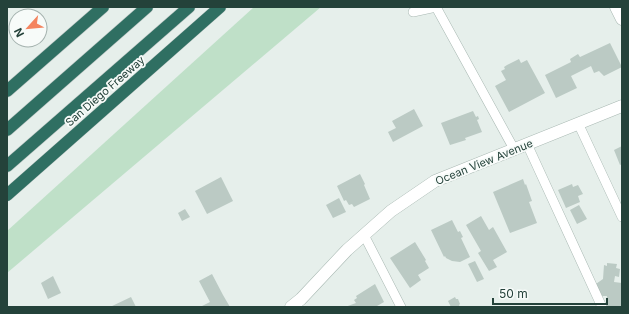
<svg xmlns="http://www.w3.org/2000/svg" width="629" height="314" font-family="Inter,sans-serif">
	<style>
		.green { fill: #bfe0c8 }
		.building { fill: #bbcac4 }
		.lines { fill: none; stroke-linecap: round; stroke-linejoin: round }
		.lane-casing { stroke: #a8b8b2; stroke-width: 10 }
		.street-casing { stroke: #a8b8b2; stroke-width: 13 }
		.highway-casing { stroke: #c2cac8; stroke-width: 13 }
		.lane { stroke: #fff; stroke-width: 9 }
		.street { stroke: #fff; stroke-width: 12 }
		.highway { stroke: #2f6f62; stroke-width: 12 }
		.labels { text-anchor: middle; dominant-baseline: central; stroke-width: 3.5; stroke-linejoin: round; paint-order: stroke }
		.street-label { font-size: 11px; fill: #24423a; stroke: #f7fbf9 }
	</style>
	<rect width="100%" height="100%" fill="#e6efeb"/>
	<!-- green -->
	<polygon class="green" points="254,7 321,7 7,273 7,231"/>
	<!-- building -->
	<g class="building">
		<polygon points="610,43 622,67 604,76 599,71 594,73 591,66 571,76 577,88 556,98 545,75 571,62 570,59 578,54 580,57"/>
		<polygon points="519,59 521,63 527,60 545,93 509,112 495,86 506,80 501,71 505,69 504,67 507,65"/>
		<polygon points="414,109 423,126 393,142 388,132 396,128 392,121"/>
		<polygon points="473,111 476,117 478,116 479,119 477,120 482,132 465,138 466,140 450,145 441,123"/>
		<polygon points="622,146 622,164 620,165 614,150"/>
		<polygon points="360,174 365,184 364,185 370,199 354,207 352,204 349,205 346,200 344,201 337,186"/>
		<polygon points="221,177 233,201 207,214 195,191"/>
		<polygon points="523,179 525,185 526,184 532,201 529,202 537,223 510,233 493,192"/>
		<polygon points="572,184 573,187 578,185 583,194 578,196 580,202 566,208 558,190"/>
		<polygon points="339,198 346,212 333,218 326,205"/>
		<polygon points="579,205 587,219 577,224 570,210"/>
		<polygon points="185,209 190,217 182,221 178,213"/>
		<polygon points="481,216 489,230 493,227 507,252 493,260 497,267 489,271 478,253 481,251 466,225"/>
		<polygon points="452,220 458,232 460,231 463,237 461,238 470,257 460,262 452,261 446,258 445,256 444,257 431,230"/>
		<polygon points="415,242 426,260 425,261 429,268 418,275 421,280 410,288 390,258"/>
		<polygon points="475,261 484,279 477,282 468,264"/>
		<polygon points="607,263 617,264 616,268 620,269 619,277 615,276 614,282 622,283 622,306 620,307 608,307 606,304 607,296 600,296 593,286 603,279 604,265 607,266"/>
		<polygon points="212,274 223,295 230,307 200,307 210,302 199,281"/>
		<polygon points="53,276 61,293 48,299 41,283"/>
		<polygon points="375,284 384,302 377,306 378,307 345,307 356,303 354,300 357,298 356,296"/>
		<polygon points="131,297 136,307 110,307"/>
		<polygon points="455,297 456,299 458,299 460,304 459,305 460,307 451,307 448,301"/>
	</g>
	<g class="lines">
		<!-- lane casing -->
		<g class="lane-casing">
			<g id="lane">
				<polyline points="413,12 436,7 514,149"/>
				<polyline points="578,123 622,217"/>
				<polyline points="527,144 602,307"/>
				<polyline points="364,235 401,307"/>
			</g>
		</g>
		<!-- street casing -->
		<g class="street-casing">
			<g id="street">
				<polyline points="616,7 622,19"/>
				<polyline points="291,307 301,299 347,250 391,211 435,181 622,106"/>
			</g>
		</g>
		<!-- highway casing -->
		<g class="highway-casing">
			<g id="highway">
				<polyline points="7,91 103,7"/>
				<polyline points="7,130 147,7"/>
				<polyline points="7,166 189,7"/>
				<polyline points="7,195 220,7"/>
			</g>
		</g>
		<!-- lane -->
		<use href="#lane" class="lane"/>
		<!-- street -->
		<use href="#street" class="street"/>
		<!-- highway -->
		<use href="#highway" class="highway"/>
	</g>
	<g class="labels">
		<!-- street labels -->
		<g class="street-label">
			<text transform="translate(105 91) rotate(-41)">San Diego Freeway</text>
			<text transform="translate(484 162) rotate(-22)">Ocean View Avenue</text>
		</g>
	</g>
	<!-- border -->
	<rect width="629" height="314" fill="none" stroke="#24423a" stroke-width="16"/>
	<!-- north arrow -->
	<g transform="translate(28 28) rotate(243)"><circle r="19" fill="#f7fbf9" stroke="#a3b1ad"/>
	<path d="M0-3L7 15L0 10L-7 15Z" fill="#f4845f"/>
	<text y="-6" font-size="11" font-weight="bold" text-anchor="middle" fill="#24423a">N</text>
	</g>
	<!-- scale -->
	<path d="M493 298v6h114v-6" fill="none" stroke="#24423a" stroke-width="2"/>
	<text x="499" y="298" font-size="12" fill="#24423a" stroke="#f7fbf9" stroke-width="3" paint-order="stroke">50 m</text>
</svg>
